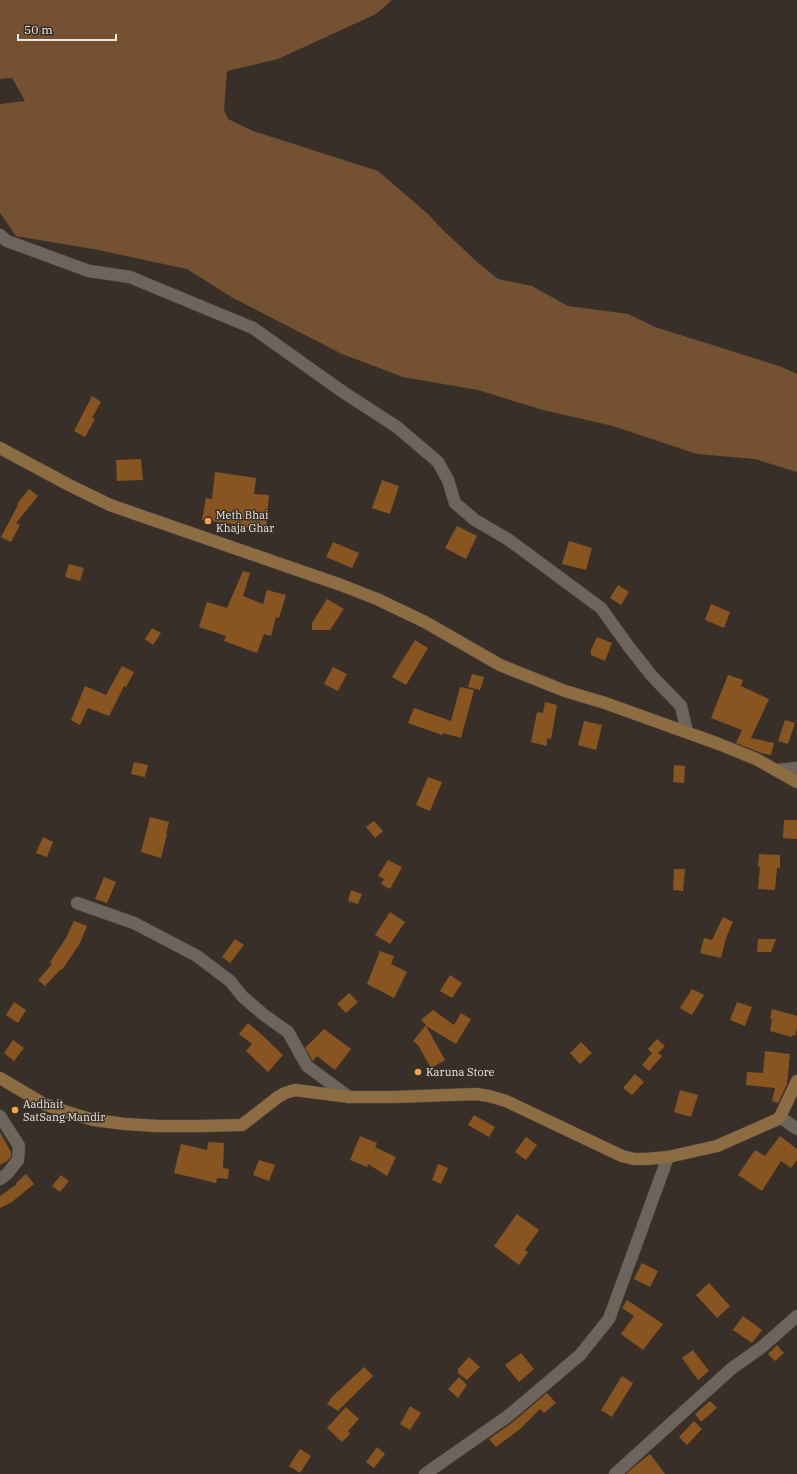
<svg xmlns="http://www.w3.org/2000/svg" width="797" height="1474" font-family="'IBM Plex Serif',serif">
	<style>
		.green { fill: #745131 }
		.building { fill: #885521 }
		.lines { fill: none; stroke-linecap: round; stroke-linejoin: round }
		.street-casing { stroke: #554e48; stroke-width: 13 }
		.secondary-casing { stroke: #554e48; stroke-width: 13 }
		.street { stroke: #6d645c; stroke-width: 12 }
		.secondary { stroke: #8e6c42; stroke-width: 12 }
		.poi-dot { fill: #f8a14a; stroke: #383028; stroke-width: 1.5 }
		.labels { text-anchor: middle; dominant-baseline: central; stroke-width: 3; stroke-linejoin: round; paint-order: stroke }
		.poi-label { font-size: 11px; fill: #ede8e3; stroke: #383028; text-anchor: start }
	</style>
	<rect width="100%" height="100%" fill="#383028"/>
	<!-- green -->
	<polygon class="green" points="0,0 392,0 376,14 278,59 227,71 224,110 228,119 253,131 378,171 428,214 442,229 476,261 498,279 532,286 568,306 628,314 655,327 782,367 797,374 797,472 755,459 697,454 613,426 543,410 478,390 403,377 342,354 233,298 187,269 98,250 16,236 0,213 0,104 25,101 12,78 0,79"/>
	<!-- building -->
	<g class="building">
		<polygon points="92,396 101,402 92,418 95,419 85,437 74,431"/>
		<polygon points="141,459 143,480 117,481 116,460"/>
		<polygon points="215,472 256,478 254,494 269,495 266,529 241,527 241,525 202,520 206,498 212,499"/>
		<polygon points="382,480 399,486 390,514 372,508"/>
		<polygon points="29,489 38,496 16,523 20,525 11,542 1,537 18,505 17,504"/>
		<polygon points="457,526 477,536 466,559 445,548"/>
		<polygon points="569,541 592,548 586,570 562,564"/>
		<polygon points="333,542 359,553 352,568 326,557"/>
		<polygon points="69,564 84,568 80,581 65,577"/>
		<polygon points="243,571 250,573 243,596 263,604 267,590 286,595 279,618 276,617 271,636 264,634 257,653 224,641 226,636 199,627 207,602 227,608"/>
		<polygon points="618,585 629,592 621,605 610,598"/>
		<polygon points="327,599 344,609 330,630 312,630 312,623"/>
		<polygon points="711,604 730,612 724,628 705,620"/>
		<polygon points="152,628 161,633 153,645 145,639"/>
		<polygon points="597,637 612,643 605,661 591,655 591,650"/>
		<polygon points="415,640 428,648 406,685 392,677"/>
		<polygon points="122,666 134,672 126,687 124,686 109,716 88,708 80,725 71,720 85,686 106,695"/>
		<polygon points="333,667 347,674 338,691 324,684"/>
		<polygon points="472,674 484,677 480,690 468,687"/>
		<polygon points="728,675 743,680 741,686 769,699 751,738 774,743 771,755 761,753 736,743 742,730 711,718"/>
		<polygon points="460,687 474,690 461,738 443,733 442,735 408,723 414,708 451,721"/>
		<polygon points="545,702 557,705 551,739 547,738 547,746 531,742 537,712 543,713"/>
		<polygon points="785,720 795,723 788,744 778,741"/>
		<polygon points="584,721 602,725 596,750 578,745"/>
		<polygon points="134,762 148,765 145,777 131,774"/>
		<polygon points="674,765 685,766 684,783 673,782"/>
		<polygon points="428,777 442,782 430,811 416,805"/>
		<polygon points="150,817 169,822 166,834 167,834 161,858 141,852"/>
		<polygon points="784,820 797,820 797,839 783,838"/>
		<polygon points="374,821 383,831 375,838 366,827"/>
		<polygon points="43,837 53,842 47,857 36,853"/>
		<polygon points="759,854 780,855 780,868 777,868 775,890 758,889 760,867 758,867"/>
		<polygon points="388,860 402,867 390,889 381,884 384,879 378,876"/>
		<polygon points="674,869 685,869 683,891 673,890"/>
		<polygon points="104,877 116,882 107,903 95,899"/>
		<polygon points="351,890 362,894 358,904 348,901"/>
		<polygon points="390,912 405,922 390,944 375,935"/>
		<polygon points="723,917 733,922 726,938 721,958 700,953 704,938 712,940"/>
		<polygon points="74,921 87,926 80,943 62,970 61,969 45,986 38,980 52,964 50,962 66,938"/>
		<polygon points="235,939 244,945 230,963 222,957"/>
		<polygon points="758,939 776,939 771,952 757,952"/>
		<polygon points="380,951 394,956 391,964 407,972 394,998 367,984"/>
		<polygon points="450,975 462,983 452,998 440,991"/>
		<polygon points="692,989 704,995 692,1015 680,1008"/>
		<polygon points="349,993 358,1002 346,1013 337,1004"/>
		<polygon points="14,1002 26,1010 18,1023 6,1015"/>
		<polygon points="737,1002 752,1007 745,1026 730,1020"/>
		<polygon points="772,1009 797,1016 797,1028 795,1036 792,1035 792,1037 770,1031 772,1019 770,1019"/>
		<polygon points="433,1010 454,1025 461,1013 471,1019 456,1044 426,1026 445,1060 431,1068 418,1045 413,1041 426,1025 421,1020"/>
		<polygon points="248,1023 261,1034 283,1055 268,1072 246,1051 252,1044 239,1034"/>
		<polygon points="324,1029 351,1049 335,1070 317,1056 313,1061 305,1048"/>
		<polygon points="657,1039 665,1046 658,1053 662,1056 649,1071 642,1065 652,1053 648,1049"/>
		<polygon points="13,1040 24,1048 14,1061 4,1053"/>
		<polygon points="581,1042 592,1053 580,1064 570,1053"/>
		<polygon points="765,1051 790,1054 787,1084 778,1103 772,1101 775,1088 746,1085 747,1072 763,1073"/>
		<polygon points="635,1074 644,1082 632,1095 623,1088"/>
		<polygon points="680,1090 698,1095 691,1117 674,1112"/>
		<polygon points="474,1115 495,1127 489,1137 468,1125"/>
		<polygon points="0,1132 11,1152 11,1157 7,1161 0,1165"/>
		<polygon points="360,1136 377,1143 375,1147 396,1157 387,1176 368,1164 367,1167 350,1160"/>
		<polygon points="780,1136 797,1149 797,1160 791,1168 781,1161 762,1191 738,1175 755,1150 765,1156"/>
		<polygon points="526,1137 537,1145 526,1160 515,1152"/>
		<polygon points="208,1142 224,1143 223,1168 229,1169 228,1179 217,1178 216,1183 174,1173 181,1144 207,1150"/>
		<polygon points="259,1160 275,1165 269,1181 253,1175"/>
		<polygon points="438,1164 448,1168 441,1184 432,1180"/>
		<polygon points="26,1174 34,1184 12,1202 0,1208 0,1196 17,1184 16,1183"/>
		<polygon points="61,1175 69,1181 60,1192 52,1186"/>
		<polygon points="517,1214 539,1230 525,1250 528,1252 519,1265 494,1246"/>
		<polygon points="642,1263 658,1271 650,1287 634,1279"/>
		<polygon points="709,1283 730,1306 717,1318 696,1295"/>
		<polygon points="627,1300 663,1324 643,1350 621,1334 634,1316 622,1308"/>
		<polygon points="743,1316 762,1330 752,1343 733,1330"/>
		<polygon points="777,1345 784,1353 775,1361 768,1354"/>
		<polygon points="693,1350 709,1371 698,1380 682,1358"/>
		<polygon points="521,1353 534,1369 519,1382 505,1365"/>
		<polygon points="469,1357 480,1367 467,1380 458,1373 458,1369"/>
		<polygon points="364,1367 373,1376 338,1411 327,1404 332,1397"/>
		<polygon points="622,1376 633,1383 612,1417 601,1410"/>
		<polygon points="459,1377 467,1385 458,1398 448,1389"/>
		<polygon points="547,1393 556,1403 544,1413 540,1409 520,1429 496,1447 489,1439 513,1422"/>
		<polygon points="710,1401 717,1408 701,1422 695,1414"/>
		<polygon points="410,1406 421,1413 410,1430 400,1424"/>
		<polygon points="346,1407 359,1419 348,1431 350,1434 342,1442 327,1428"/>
		<polygon points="694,1421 702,1429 687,1445 679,1437"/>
		<polygon points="377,1447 385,1454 374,1468 366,1462"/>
		<polygon points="300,1449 311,1456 300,1473 289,1466"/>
		<polygon points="650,1454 665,1474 626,1474 635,1466"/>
	</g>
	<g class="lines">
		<!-- street casing -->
		<g class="street-casing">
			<g id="street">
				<polyline points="0,235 7,241 89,271 130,277 253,328 343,392 397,427 438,462 448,480 455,503 475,520 509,540 601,608 629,647 652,676 681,706 687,732"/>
				<polyline points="777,770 797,768"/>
				<polyline points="77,903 134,923 197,956 230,981 243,997 264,1015 288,1032 307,1066 349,1097"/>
				<polyline points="0,1116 19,1146 18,1160 7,1174 0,1179"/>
				<polyline points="780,1117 797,1129"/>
				<polyline points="425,1474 508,1416 580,1355 609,1319 668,1157"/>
				<polyline points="615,1474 731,1369 762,1347 797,1316"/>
			</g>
		</g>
		<!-- secondary casing -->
		<g class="secondary-casing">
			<g id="secondary">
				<polyline points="0,448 69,485 110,505 341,585 377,599 425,622 500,665 565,691 605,703 719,744 756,759 797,782"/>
				<polyline points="0,1078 44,1104 67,1112 94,1120 125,1124 157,1126 200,1126 242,1125 278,1097 285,1093 295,1090 349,1097 394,1097 476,1094 489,1096 506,1101 622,1156 634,1159 646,1159 668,1157 717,1146 776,1120 780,1117 797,1081"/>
			</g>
		</g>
		<!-- street -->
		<use href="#street" class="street"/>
		<!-- secondary -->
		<use href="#secondary" class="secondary"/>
	</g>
	<!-- markers -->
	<g class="poi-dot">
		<circle cx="208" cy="521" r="4"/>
		<circle cx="418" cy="1072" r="4"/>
		<circle cx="15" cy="1110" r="4"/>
	</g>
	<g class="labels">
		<!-- poi labels -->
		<g class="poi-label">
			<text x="216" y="515">Meth Bhai<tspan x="216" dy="13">Khaja Ghar</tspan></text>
			<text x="426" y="1072">Karuna Store</text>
			<text x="23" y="1104">Aadhait<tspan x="23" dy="13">SatSang Mandir</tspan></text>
		</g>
	</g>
	<!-- scale -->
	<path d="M18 34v6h98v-6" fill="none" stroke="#ede8e3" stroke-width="2"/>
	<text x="24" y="34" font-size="12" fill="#ede8e3" stroke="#383028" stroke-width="3" paint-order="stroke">50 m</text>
</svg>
